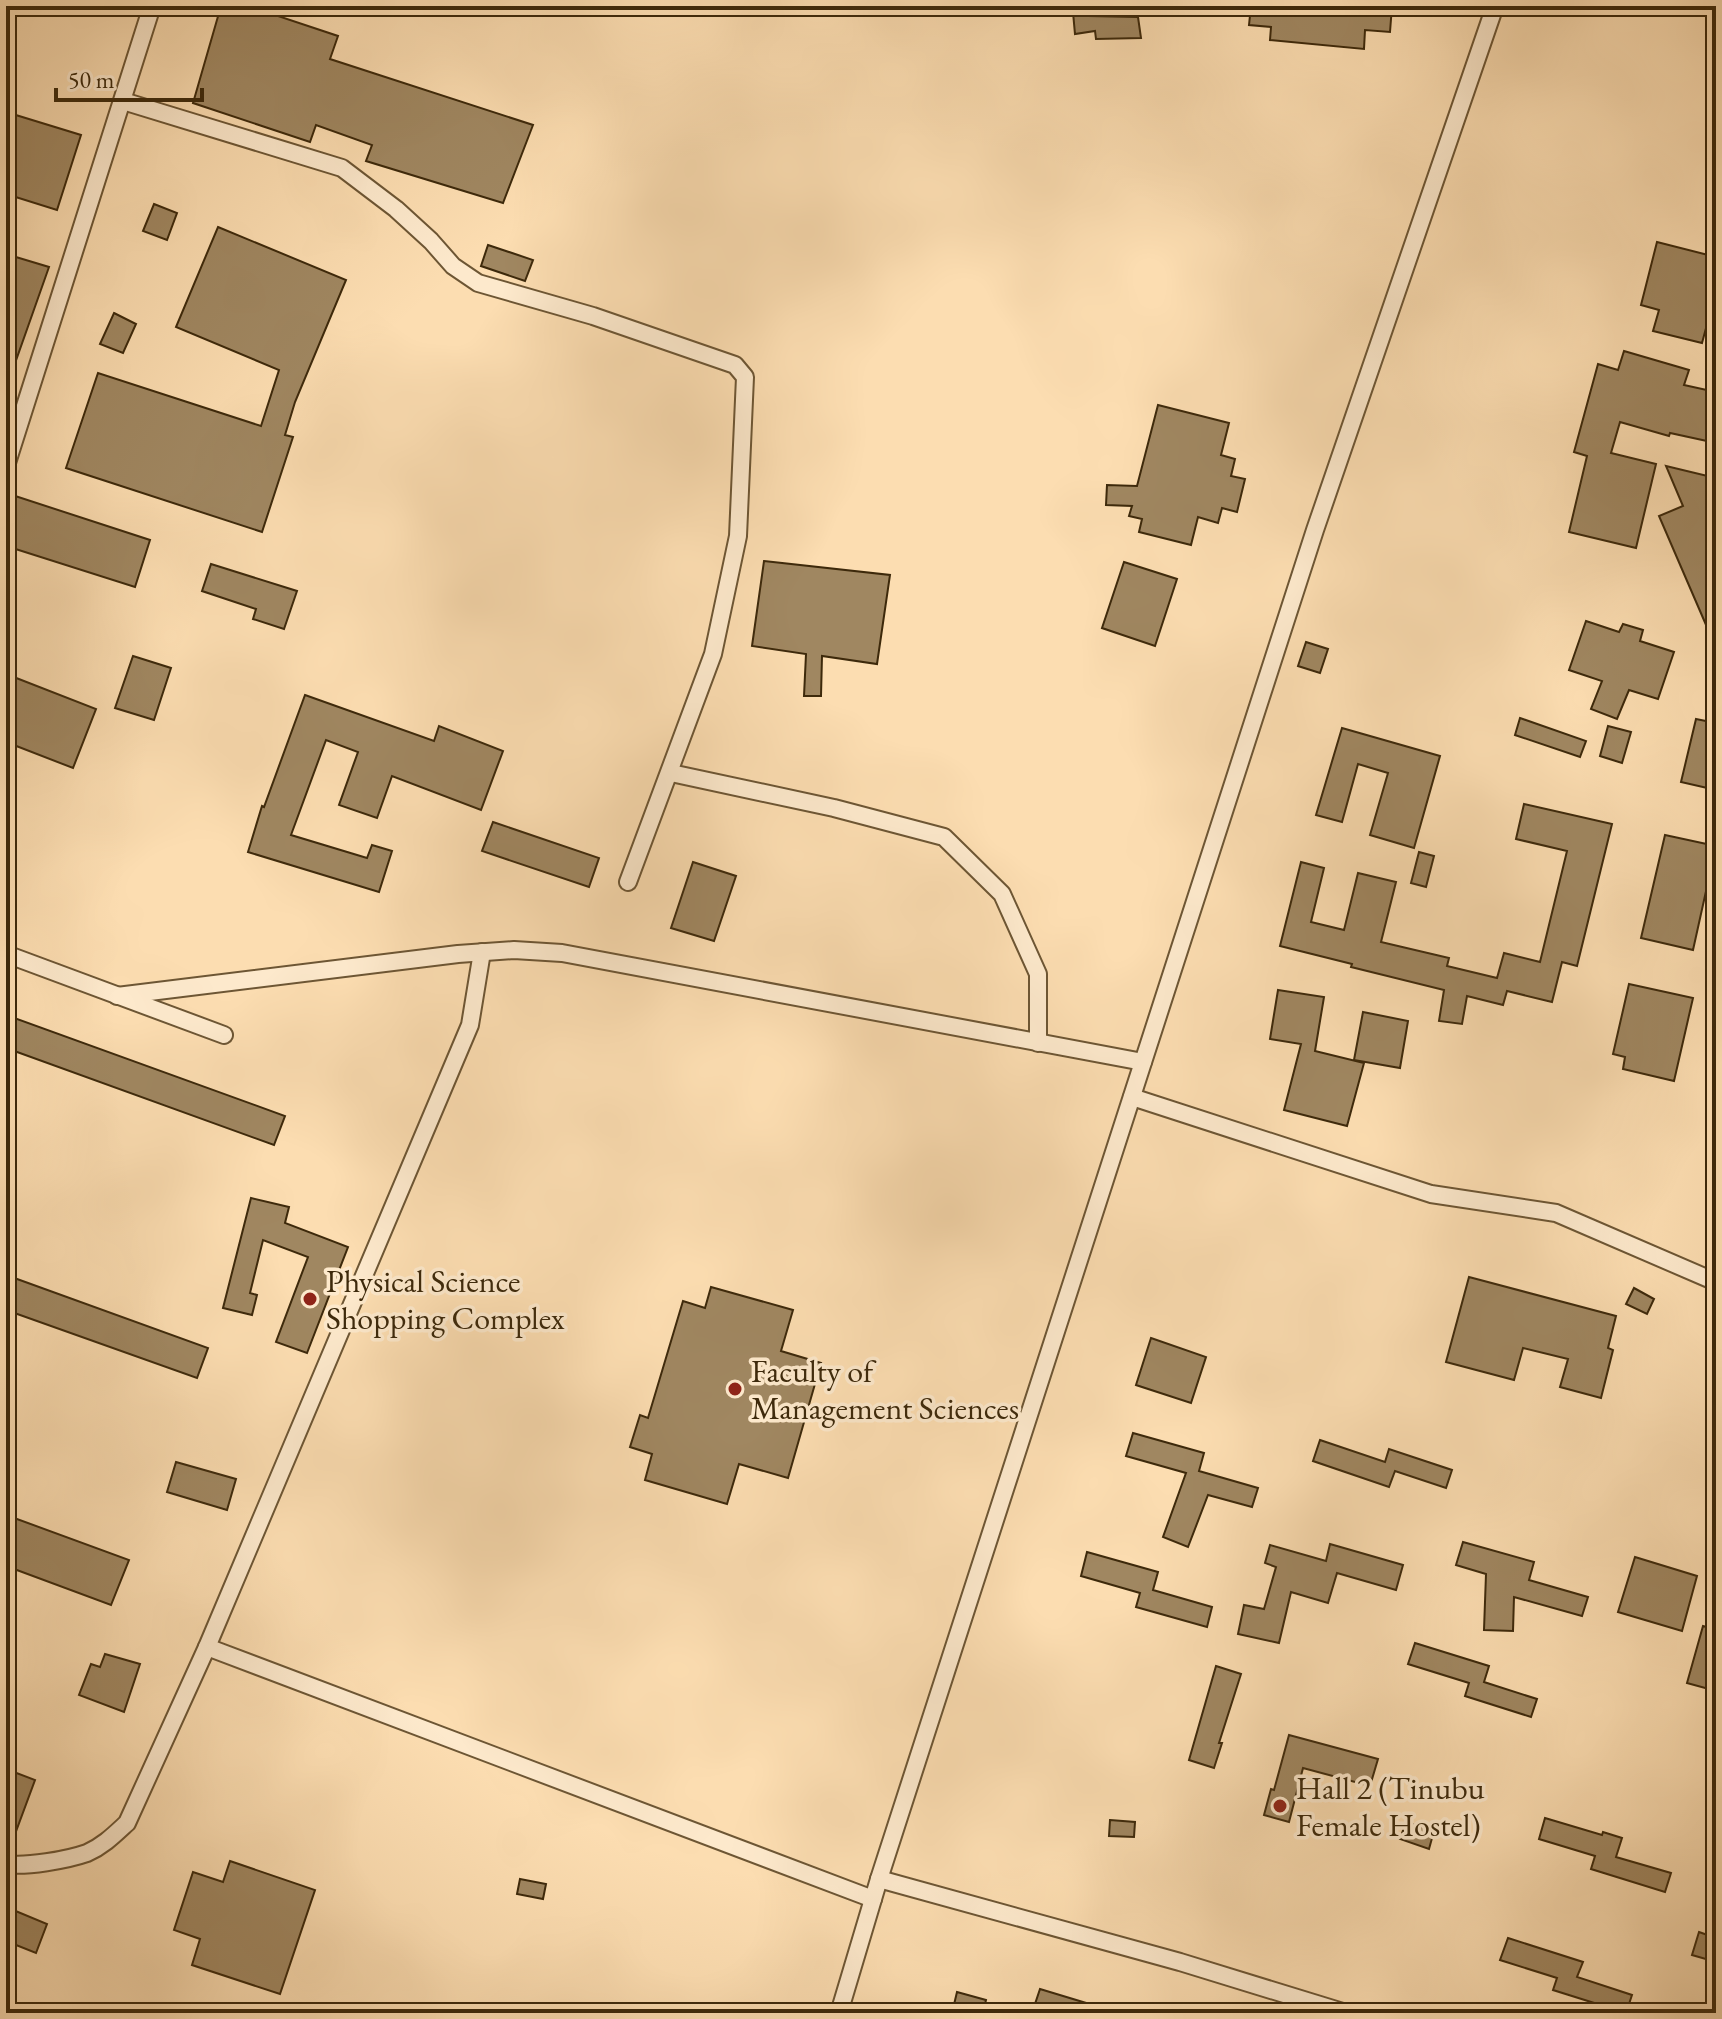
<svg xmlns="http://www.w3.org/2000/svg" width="1722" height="2019" font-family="'EB Garamond',serif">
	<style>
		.building { fill: #a08761; stroke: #3d290b; stroke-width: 2 }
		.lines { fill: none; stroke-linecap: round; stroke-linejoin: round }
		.street-casing { stroke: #6d5634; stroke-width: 20 }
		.street { stroke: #fde9cc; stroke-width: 16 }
		.poi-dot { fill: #8f2418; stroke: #fde9cc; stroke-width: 3 }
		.labels { text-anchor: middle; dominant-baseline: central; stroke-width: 7; stroke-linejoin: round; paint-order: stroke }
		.poi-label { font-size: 32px; fill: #3d290b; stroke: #fde9cc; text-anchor: start }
	</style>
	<rect width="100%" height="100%" fill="#fcddb1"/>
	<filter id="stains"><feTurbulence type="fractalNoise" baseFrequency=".0025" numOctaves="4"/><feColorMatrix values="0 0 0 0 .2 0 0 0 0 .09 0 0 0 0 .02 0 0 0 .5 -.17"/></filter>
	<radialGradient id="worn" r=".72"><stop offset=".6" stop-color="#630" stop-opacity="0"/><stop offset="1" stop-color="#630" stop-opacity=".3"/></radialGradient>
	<!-- building -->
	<g class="building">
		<polygon points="221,6 248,6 338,36 330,59 533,125 503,203 366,161 372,145 316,125 310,142 193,103"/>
		<polygon points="1251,6 1392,6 1390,32 1365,30 1364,49 1270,40 1271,27 1249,25"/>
		<polygon points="1089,10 1089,16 1138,17 1141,38 1096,39 1095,31 1075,34 1073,12"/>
		<polygon points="6,112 81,135 57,210 6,194"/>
		<polygon points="154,204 177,213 167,240 143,231"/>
		<polygon points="218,227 346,280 295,402 285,435 293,437 262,532 66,468 98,373 261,426 279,370 176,327"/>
		<polygon points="1657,242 1716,257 1716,291 1702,343 1653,331 1659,310 1641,305"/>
		<polygon points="488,245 533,260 525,281 481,266"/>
		<polygon points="6,254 49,267 8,383 6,382"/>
		<polygon points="114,313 136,324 123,353 100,344"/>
		<polygon points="1624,351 1689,370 1684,385 1716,392 1716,443 1670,433 1669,436 1620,422 1611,453 1656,464 1636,548 1569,532 1587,456 1574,452 1598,364 1618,370"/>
		<polygon points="1158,405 1229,423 1221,455 1235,459 1231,476 1245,479 1237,512 1222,508 1218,523 1198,517 1191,545 1139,532 1142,519 1129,516 1132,506 1106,505 1107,485 1137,486"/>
		<polygon points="1666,466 1716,478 1716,648 1659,516 1683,506"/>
		<polygon points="6,493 150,540 135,587 6,546"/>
		<polygon points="764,561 890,575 877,664 822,656 821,696 804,696 806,654 752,646"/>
		<polygon points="1124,562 1177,579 1155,646 1102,628"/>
		<polygon points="211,564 297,591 284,629 253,619 256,609 202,591"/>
		<polygon points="1586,621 1619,632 1623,624 1643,630 1640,641 1674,652 1658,699 1629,690 1617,719 1591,709 1602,681 1569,670"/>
		<polygon points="1306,642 1328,649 1320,673 1298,666"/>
		<polygon points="133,656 171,668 154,720 115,708"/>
		<polygon points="6,674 96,709 73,768 6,742"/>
		<polygon points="305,695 434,741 439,726 503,751 481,810 392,776 377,818 339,805 358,752 326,740 291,835 367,858 372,845 392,851 379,892 248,852 262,806 264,807"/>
		<polygon points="1520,718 1586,741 1580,757 1515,735"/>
		<polygon points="1696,719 1716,723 1716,790 1681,782"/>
		<polygon points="1608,726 1631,732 1622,763 1600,756"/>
		<polygon points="1342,728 1440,756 1414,848 1370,835 1388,773 1358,764 1342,822 1316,815"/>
		<polygon points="1524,804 1612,824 1577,966 1562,962 1552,1002 1507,991 1503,1005 1467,996 1462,1024 1439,1021 1444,990 1351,967 1352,964 1280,946 1301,862 1324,868 1311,922 1344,930 1358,873 1396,882 1381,942 1449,958 1447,966 1497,978 1504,953 1540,962 1567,851 1516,839"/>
		<polygon points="493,822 599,858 589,887 482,851"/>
		<polygon points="1665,835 1716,846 1693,950 1641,938"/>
		<polygon points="1419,852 1434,856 1426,887 1411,883"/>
		<polygon points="693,862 736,876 714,941 671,928"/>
		<polygon points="1629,984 1693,998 1674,1081 1623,1069 1625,1057 1613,1054"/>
		<polygon points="1278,990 1324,997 1315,1051 1364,1063 1347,1126 1284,1110 1301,1044 1270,1039"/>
		<polygon points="1363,1012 1408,1021 1400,1068 1354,1060"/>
		<polygon points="6,1015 285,1116 274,1145 6,1048"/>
		<polygon points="251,1198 289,1207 285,1223 348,1247 307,1353 276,1342 308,1257 263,1240 250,1293 257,1295 252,1315 223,1308"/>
		<polygon points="6,1275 208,1348 197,1378 6,1310"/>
		<polygon points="1469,1277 1616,1316 1608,1348 1613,1350 1601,1398 1560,1387 1568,1359 1523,1348 1514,1380 1446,1362"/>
		<polygon points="711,1287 793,1310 781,1351 821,1363 788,1478 739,1464 727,1504 645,1480 652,1454 630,1447 640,1415 648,1418 683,1301 705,1308"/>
		<polygon points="1634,1288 1654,1299 1647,1314 1626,1304"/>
		<polygon points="1151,1338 1206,1357 1191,1403 1136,1385"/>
		<polygon points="1133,1433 1204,1453 1199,1471 1258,1488 1252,1507 1208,1495 1188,1547 1163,1537 1186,1473 1126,1456"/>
		<polygon points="1320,1440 1385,1462 1389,1449 1452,1470 1446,1488 1395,1471 1389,1487 1313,1461"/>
		<polygon points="176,1462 236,1479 227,1510 167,1492"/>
		<polygon points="6,1515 129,1560 111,1605 6,1566"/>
		<polygon points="1463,1542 1534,1562 1529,1580 1588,1597 1582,1616 1514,1597 1513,1631 1484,1630 1486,1574 1456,1565"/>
		<polygon points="1330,1544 1403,1565 1396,1590 1337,1573 1328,1603 1291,1592 1279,1643 1238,1634 1244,1605 1264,1609 1276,1567 1265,1563 1270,1545 1326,1561"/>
		<polygon points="1087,1552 1158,1572 1153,1590 1212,1607 1207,1627 1136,1607 1140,1593 1081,1576"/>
		<polygon points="1635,1557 1697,1576 1682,1631 1618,1612"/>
		<polygon points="1703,1626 1716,1630 1716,1654 1711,1671 1716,1673 1716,1691 1687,1683"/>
		<polygon points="1415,1643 1489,1666 1484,1682 1537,1699 1531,1717 1465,1696 1469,1683 1408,1664"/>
		<polygon points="105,1654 140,1664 124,1712 79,1695 91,1664 100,1667"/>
		<polygon points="1216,1666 1241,1674 1219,1743 1222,1743 1214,1768 1189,1760"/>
		<polygon points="1289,1735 1378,1759 1370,1786 1303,1768 1289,1822 1264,1815 1271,1789 1274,1790"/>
		<polygon points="6,1769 35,1780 8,1853 6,1853"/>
		<polygon points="1545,1818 1602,1835 1603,1832 1622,1838 1616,1857 1671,1873 1665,1892 1591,1869 1595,1856 1539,1839"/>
		<polygon points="1110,1820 1135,1822 1134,1837 1109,1836"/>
		<polygon points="1406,1822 1434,1831 1429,1849 1400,1839"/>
		<polygon points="230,1861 315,1890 280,1994 192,1965 200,1939 174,1930 193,1872 223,1882"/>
		<polygon points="520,1879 546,1884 543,1899 517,1894"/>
		<polygon points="6,1907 47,1924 36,1953 6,1941"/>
		<polygon points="1699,1932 1716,1938 1716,1962 1692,1955"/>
		<polygon points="1508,1938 1583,1962 1577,1977 1632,1995 1626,2013 1553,1990 1557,1978 1500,1960"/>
		<polygon points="1040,1989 1106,2009 1105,2013 1032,2013"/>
		<polygon points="957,1992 986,2000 983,2013 952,2013"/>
	</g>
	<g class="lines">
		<!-- street casing -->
		<g class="street-casing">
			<g id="street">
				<polyline points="123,101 342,168 396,209 431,241 453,266 478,283 593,316 735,365 745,377 738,536 713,654 628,882"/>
				<polyline points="6,466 152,6"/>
				<polyline points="671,773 834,808 944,837 1002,894 1038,974 1038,1043"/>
				<polyline points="6,954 224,1035"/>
				<polyline points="117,996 458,954 514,950 562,953 1143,1062"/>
				<polyline points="1132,1097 1431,1194 1556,1213 1716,1282"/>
				<polyline points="207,1647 873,1899"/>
				<path d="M6,1864C26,1867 67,1860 87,1853C103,1846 114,1835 127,1823L207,1647L470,1025L482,952"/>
				<polyline points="879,1879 1180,1962 1346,2013"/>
				<polyline points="839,2013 879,1879 1315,530 1495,6"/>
			</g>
		</g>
		<!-- street -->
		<use href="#street" class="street"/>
	</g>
	<!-- markers -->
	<g class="poi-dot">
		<circle cx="310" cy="1299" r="8"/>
		<circle cx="735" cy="1389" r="8"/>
		<circle cx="1280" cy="1806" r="8"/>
	</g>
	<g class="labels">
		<!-- poi labels -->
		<g class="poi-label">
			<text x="326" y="1281">Physical Science<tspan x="326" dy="37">Shopping Complex</tspan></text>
			<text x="751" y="1371">Faculty of<tspan x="751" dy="37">Management Sciences</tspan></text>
			<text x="1296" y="1788">Hall 2 (Tinubu<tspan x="1296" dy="37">Female Hostel)</tspan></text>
		</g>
	</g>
	<!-- margin -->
	<rect width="1722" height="2019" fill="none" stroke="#fcddb1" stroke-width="32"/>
	<rect x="8" y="8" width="1706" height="2003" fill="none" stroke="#3d290b" stroke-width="4"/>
	<rect x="16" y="16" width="1690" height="1987" fill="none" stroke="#3d290b" stroke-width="2"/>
	<!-- scale -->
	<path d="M56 88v12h146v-12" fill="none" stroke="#3d290b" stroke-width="4"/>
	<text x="68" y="88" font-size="24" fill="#3d290b" stroke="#fde9cc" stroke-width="6" paint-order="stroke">50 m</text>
	<rect width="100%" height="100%" filter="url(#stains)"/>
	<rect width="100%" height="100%" fill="url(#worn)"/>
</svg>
